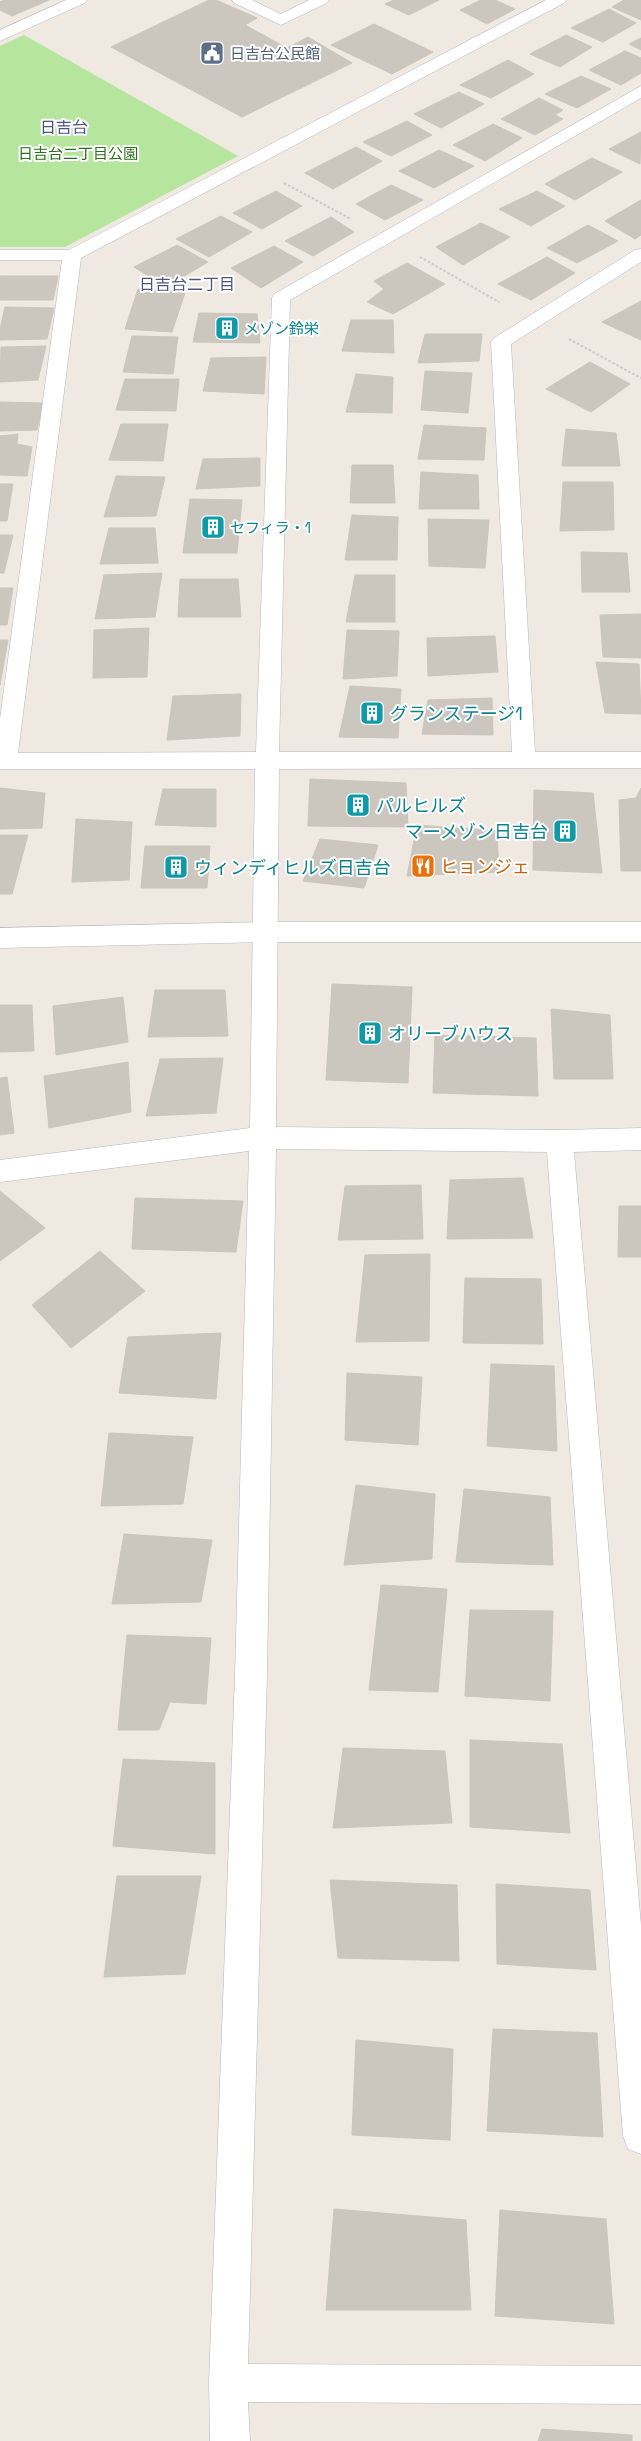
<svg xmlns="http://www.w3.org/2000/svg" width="641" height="2441" font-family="'Space Grotesk','Noto Sans JP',sans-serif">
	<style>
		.green { fill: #b6e59e }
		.building { fill: #cbc7bf; stroke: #cbc5ba }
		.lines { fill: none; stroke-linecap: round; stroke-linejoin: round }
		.street-casing { stroke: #b4b7c1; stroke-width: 1 }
		.secondary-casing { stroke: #b4b7c1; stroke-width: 1 }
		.path { stroke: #c9c9c9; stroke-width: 2; stroke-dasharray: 2.5 2; stroke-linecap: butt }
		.street { fill: #fff; fill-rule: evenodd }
		.secondary { fill: #fff; fill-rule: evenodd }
		.labels { text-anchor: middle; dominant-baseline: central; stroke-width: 4; stroke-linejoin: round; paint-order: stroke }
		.far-service-label { font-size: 15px; fill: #4e5e75; stroke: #fff; text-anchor: start }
		.far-park-label { font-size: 15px; fill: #2c6e1b; stroke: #fff }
		.far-culture-label { font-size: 15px; fill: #0d838f; stroke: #fff; text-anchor: start }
		.far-quarter-label { font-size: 16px; fill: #4d5680; stroke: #fff }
		.far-neighbourhood-label { font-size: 16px; fill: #4d5680; stroke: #fff }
		.culture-label { font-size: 18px; fill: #0d838f; stroke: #fff; text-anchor: start }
		.food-label { font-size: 18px; fill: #c56008; stroke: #fff; text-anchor: start }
	</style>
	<rect width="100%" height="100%" fill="#efe9e1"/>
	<!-- green -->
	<polygon class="green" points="24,35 238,156 65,247 0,247 0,46"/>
	<!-- building -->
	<g class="building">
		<polygon points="4,0 49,0 12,16 0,10 0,2"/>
		<polygon points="209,0 216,0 257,18 245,25 287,48 308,37 352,63 242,117 111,47"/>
		<polygon points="394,0 439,0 409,15 385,4"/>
		<polygon points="481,0 495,0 515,9 487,24 460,10"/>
		<polygon points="624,0 641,0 641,20 612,7"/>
		<polygon points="609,9 636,23 603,42 571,28"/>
		<polygon points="374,24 433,52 392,74 331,45"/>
		<polygon points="566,35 592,47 560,67 530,54"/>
		<polygon points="641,38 641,50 629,44"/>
		<polygon points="625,51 641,58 641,73 621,85 589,70"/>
		<polygon points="508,60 534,74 491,98 460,85"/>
		<polygon points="581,76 611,89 577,108 545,94"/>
		<polygon points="459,92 484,104 441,128 414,114"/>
		<polygon points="539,98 563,110 555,115 563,119 535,135 501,119"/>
		<polygon points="407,121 432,135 391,156 363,142"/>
		<polygon points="493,124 522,138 485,161 453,145"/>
		<polygon points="641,132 640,164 609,149"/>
		<polygon points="356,147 382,161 333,189 305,173"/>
		<polygon points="439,150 474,166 434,188 399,171"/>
		<polygon points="592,158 622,172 575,200 545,184"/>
		<polygon points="391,185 423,200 385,220 356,204"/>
		<polygon points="276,191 302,206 262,229 233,213"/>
		<polygon points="537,191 565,206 531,226 499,209"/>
		<polygon points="641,200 641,235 635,239 605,221"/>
		<polygon points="221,216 252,232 209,257 176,239"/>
		<polygon points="331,217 354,232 313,256 285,241"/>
		<polygon points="481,223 510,237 463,265 436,247"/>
		<polygon points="588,225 618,241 577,263 547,248"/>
		<polygon points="177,245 208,262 166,287 134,267"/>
		<polygon points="274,246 303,262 261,288 231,268"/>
		<polygon points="547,257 575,273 531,300 498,284"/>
		<polygon points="407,263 445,284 393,314 367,302 384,289 374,281"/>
		<polygon points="0,276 58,276 53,300 0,300"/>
		<polygon points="138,289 185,293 172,332 125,329"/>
		<polygon points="641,301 641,340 602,322"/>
		<polygon points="5,307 54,308 47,339 0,340 0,329"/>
		<polygon points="199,313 257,314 260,343 193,342"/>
		<polygon points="351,320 393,320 394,353 342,351"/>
		<polygon points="425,334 482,334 479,361 418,363"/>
		<polygon points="132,336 178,337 173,374 123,372"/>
		<polygon points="46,346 38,380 0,382 1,347"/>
		<polygon points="266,357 264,394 203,391 211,358"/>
		<polygon points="590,362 630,384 591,412 546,389"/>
		<polygon points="425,371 472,373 468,413 421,410"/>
		<polygon points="356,374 393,377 392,413 346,412"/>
		<polygon points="125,379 179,379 176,411 116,410"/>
		<polygon points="0,402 43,403 37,430 0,431"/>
		<polygon points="121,424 168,424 163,461 109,460"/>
		<polygon points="424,425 486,428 484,460 418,459"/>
		<polygon points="566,429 616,433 620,466 562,466"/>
		<polygon points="18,434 17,444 32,447 27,476 0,475 0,436"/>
		<polygon points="260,458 260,486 196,489 203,459"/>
		<polygon points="352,465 393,465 395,503 350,503"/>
		<polygon points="421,472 478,475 479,509 419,509"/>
		<polygon points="116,476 165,477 156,516 104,517"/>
		<polygon points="563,482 613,482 614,530 560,531"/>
		<polygon points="0,484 13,484 7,521 0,521"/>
		<polygon points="190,499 242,500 237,553 183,553"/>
		<polygon points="352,515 398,517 397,560 345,560"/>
		<polygon points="428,519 489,520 485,568 429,566"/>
		<polygon points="109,528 155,528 158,563 100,564"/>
		<polygon points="0,535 13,535 4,573 0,573"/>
		<polygon points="581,552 627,553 630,592 582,592"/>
		<polygon points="162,573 155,617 95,619 104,575"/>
		<polygon points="355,575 395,575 395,622 346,622"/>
		<polygon points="180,579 238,579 241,617 178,617"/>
		<polygon points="0,588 13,588 7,625 0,625"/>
		<polygon points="641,614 641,658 603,657 600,615"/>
		<polygon points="149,628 147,677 93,678 94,630"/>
		<polygon points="347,630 399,631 397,676 343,679"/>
		<polygon points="495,636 498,672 428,676 427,638"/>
		<polygon points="0,640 8,640 0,685"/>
		<polygon points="596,662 639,664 641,714 605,713"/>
		<polygon points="350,686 401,689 398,738 339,737"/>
		<polygon points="241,694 240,736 167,740 173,696"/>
		<polygon points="492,698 493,735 422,734 428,700"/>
		<polygon points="310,779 406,783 408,827 308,826"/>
		<polygon points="0,788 45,793 42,828 0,829"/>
		<polygon points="641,788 641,871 621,871 619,800 636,798"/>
		<polygon points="163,789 216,789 216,827 155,825"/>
		<polygon points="534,790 593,793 602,873 533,870"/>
		<polygon points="76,819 132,822 129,880 72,882"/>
		<polygon points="417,825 497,831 499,872 407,876"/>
		<polygon points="0,835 28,835 12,894 0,894"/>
		<polygon points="320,839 378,845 364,888 303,881"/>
		<polygon points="145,846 210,846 207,888 141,888"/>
		<polygon points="332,984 412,987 408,1083 326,1080"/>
		<polygon points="155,990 225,990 228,1036 148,1037"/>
		<polygon points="123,997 128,1042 56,1055 53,1006"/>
		<polygon points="0,1005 32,1005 34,1051 0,1052"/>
		<polygon points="551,1009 610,1015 613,1079 554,1079"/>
		<polygon points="435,1035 536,1038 538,1096 433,1093"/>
		<polygon points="223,1058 216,1113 146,1116 160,1059"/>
		<polygon points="128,1062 131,1112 49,1128 44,1076"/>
		<polygon points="7,1077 14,1133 0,1135 0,1078"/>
		<polygon points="523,1178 533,1238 447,1239 450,1180"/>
		<polygon points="421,1185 423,1239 338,1240 345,1186"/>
		<polygon points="0,1191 45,1228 0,1261"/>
		<polygon points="135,1198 243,1201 236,1252 132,1249"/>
		<polygon points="619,1206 641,1206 641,1257 618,1257"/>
		<polygon points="100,1251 145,1291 71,1348 32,1305"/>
		<polygon points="430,1254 429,1341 356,1342 365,1255"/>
		<polygon points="465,1278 541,1279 543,1344 463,1343"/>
		<polygon points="221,1333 216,1399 119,1393 128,1337"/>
		<polygon points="491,1364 554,1366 557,1451 487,1446"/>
		<polygon points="347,1373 422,1377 418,1445 345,1440"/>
		<polygon points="109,1433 193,1437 183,1504 101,1506"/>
		<polygon points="356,1485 435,1494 432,1559 344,1565"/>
		<polygon points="464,1489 550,1497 553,1565 456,1562"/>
		<polygon points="124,1534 212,1540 201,1602 112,1604"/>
		<polygon points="381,1585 447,1589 438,1692 369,1690"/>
		<polygon points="470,1610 553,1611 550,1701 465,1696"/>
		<polygon points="127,1635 211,1638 206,1704 170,1702 159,1730 118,1730"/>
		<polygon points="470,1740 562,1744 570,1833 470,1827"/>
		<polygon points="343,1748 445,1751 452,1823 333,1828"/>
		<polygon points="123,1759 215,1763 215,1854 113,1846"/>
		<polygon points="117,1876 201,1876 185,1974 104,1977"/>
		<polygon points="330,1880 457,1885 459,1961 338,1958"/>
		<polygon points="496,1884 590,1890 596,1970 497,1964"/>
		<polygon points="493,2029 597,2033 603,2137 487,2131"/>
		<polygon points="356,2040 453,2049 450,2140 352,2135"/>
		<polygon points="334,2209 466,2220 471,2310 326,2310"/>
		<polygon points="500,2210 606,2219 614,2324 495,2316"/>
		<polygon points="542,2429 632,2435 632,2441 538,2441"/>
	</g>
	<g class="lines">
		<!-- street casing -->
		<g class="street-casing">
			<g id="street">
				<polygon points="66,0 87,0 85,3 0,41 0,30"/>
				<polygon points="232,0 252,0 281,14 309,0 329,0 327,3 281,25 234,3"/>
				<polygon points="546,0 566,0 564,3 81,258 18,753 256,752 272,298 274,294 641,86 641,98 290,300 279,752 512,752 491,342 494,338 635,250 641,249 641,262 511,344 535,752 641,752 641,768 279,769 276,1127 560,1130 641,1128 641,1150 574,1152 641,1925 641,2154 628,2149 623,2136 547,1152 276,1149 267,1675 248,2364 641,2366 641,2404 248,2402 250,2441 210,2441 209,2383 235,1675 249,1151 0,1182 0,1160 250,1128 255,769 0,769 0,719 62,260 0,260 0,250 69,250"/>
			</g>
		</g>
		<!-- secondary casing -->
		<g class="secondary-casing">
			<polygon id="secondary" points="266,922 641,922 641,942 266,942 0,948 0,928"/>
		</g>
		<!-- path -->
		<g class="path">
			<polyline points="284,183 351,219"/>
			<polyline points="420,257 499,302"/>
			<polyline points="569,339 641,378"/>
		</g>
		<!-- street -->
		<use href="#street" class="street"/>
		<!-- secondary -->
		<use href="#secondary" class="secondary"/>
	</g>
	<!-- icons -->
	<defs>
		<g id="civic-square" transform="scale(1.25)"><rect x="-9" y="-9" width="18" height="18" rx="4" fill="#5c6f8a" stroke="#fff"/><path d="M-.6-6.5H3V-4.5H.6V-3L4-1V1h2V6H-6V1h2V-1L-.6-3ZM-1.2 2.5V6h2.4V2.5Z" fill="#fff"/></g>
		<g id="building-square" transform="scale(1.25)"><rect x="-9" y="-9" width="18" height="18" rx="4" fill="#0f9aa8" stroke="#fff"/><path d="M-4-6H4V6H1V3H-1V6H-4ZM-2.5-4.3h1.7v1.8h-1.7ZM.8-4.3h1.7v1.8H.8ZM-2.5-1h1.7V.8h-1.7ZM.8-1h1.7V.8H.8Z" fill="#fff"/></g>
		<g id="restaurant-square" transform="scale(1.25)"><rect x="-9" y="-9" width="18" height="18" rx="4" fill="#e8710a" stroke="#fff"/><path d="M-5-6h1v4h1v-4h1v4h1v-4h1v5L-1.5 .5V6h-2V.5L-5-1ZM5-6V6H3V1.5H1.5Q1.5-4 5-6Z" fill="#fff"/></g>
	</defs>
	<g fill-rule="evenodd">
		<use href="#civic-square" x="212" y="53"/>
		<use href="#building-square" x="227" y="328"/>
		<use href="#building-square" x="213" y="527"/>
		<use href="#building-square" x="372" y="713"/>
		<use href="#building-square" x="358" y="805"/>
		<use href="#building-square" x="565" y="831"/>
		<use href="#restaurant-square" x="423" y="866"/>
		<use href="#building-square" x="176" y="867"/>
		<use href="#building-square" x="370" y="1033"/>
	</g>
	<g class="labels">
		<!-- far-service labels -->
		<g class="far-service-label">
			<text x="230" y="53">日吉台公民館</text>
		</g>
		<!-- far-park labels -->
		<g class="far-park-label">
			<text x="78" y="153">日吉台二丁目公園</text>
		</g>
		<!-- far-culture labels -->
		<g class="far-culture-label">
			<text x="244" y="328">メゾン鈴栄</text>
			<text x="230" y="527">セフィラ・1</text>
		</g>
		<!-- far-quarter labels -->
		<g class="far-quarter-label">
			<text x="64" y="127">日吉台</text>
		</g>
		<!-- far-neighbourhood labels -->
		<g class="far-neighbourhood-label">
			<text x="187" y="284">日吉台二丁目</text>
		</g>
		<!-- culture labels -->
		<g class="culture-label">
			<text x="390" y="713">グランステージ1</text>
			<text x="376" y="805">パルヒルズ</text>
			<text x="548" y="831" text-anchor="end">マーメゾン日吉台</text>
			<text x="194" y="867">ウィンディヒルズ日吉台</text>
			<text x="388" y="1033">オリーブハウス</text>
		</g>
		<!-- food labels -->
		<g class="food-label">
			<text x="440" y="866">ヒョンジェ</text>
		</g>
	</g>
</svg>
